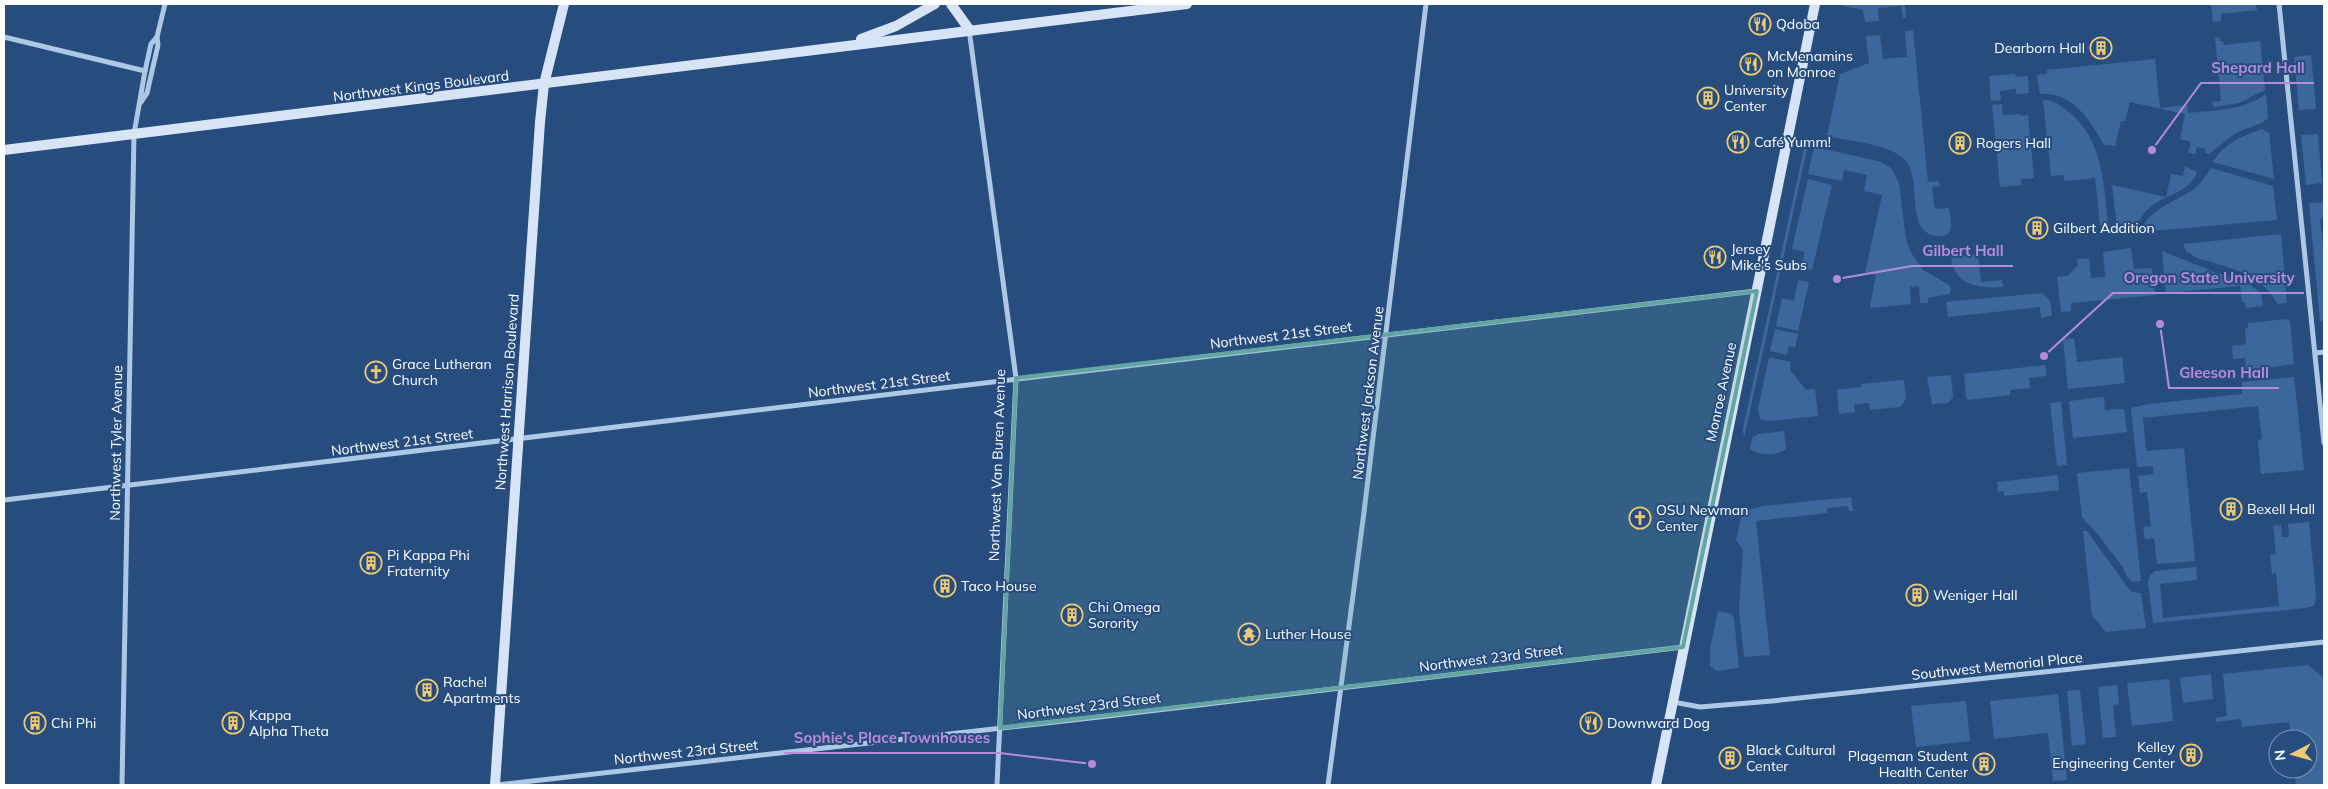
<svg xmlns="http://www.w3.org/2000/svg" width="2328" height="789" font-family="Mulish,sans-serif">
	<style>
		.green { fill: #3c679c }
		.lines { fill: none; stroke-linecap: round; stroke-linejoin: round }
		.street { stroke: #aec7e5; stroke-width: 5 }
		.secondary { stroke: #d7e4f5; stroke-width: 10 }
		.marked { fill: #63a6a1; fill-opacity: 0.2; stroke: #63a6a1; stroke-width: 4; stroke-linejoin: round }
		.labels { text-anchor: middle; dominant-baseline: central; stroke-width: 4; stroke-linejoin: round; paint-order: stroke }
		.poi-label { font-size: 14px; fill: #fff; stroke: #274d7f; text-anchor: start }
		.street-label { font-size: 14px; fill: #fff; stroke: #274d7f }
		.leader { fill: none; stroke: #b68bdc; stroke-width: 2 }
		.callout-dot { fill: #b68bdc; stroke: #274d7f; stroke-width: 2 }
		.callout-label { font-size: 15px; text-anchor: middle; font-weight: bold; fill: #b68bdc; stroke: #274d7f; stroke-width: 4; stroke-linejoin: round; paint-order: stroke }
	</style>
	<rect width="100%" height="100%" fill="#274d7f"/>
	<!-- green -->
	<g class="green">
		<polygon points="1844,4 1905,4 1906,18 1903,18 1901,6 1878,8 1879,21 1865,22 1863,10 1843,6"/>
		<polygon points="2211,4 2256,4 2257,10 2221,14 2221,21 2213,22"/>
		<path d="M1913,30L1928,182L1939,181L1940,186L1932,187L1935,209L1949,208C1950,217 1956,236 1941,236C1903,237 1923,182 1906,161C1892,144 1848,141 1827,136L1840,74L1869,63L1866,36L1880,35L1883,59L1907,57L1905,31Z"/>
		<polygon points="2219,37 2220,41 2223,41 2224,45 2260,41 2265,90 2239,103 2213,107 2212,102 2221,101 2215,38"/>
		<polygon points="2311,55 2316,109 2299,110 2294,57"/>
		<path d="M2155,59L2160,108L2187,105L2188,113C2216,110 2242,111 2266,94L2268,118L2262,123L2237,132L2209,154L2205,153L2206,149L2197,147L2195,154L2188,153L2191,142L2180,139L2185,114L2130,102L2125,121H2121L2115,146L2104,145C2090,120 2072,91 2040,94L2037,75L2047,74V70Z"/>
		<polygon points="2015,74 2016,77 2028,76 2029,93 2016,94 2016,89 2000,91 2001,100 1991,101 1989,76"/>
		<path d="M2043,100C2055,100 2061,106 2070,113C2103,140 2104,185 2108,224L2100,225L2095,178L2064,181V175L2051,176Z"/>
		<polygon points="2002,104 2003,115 2020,114 2021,116 2028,115 2034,178 2021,179 2022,185 2000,187 1992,105"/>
		<path d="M2262,129L2269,133L2274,179L2213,162C2223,144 2244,135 2262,129Z"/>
		<polygon points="2318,134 2322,183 2306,185 2301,135"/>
		<polygon points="1814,147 1878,161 1891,168 1899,183 1906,240 1912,254 1923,270 1949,285 1951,288 1950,294 1928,298 1928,303 1920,303 1919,286 1910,287 1911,304 1872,308 1870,306 1876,275 1865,273 1882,195 1864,191 1867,175 1844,170 1842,181 1808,174"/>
		<polygon points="1804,149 1807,149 1744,438 1743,429"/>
		<path d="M2185,166L2197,172C2189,193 2166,194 2150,207C2142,214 2138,223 2132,233L2118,234L2112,185L2166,197L2171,174L2183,176Z"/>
		<path d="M2211,168L2273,186L2277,220L2140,232C2150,208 2175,202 2194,189C2201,184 2206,175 2211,168Z"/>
		<polygon points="1808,179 1832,185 1812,270 1801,267 1805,252 1792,249"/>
		<polygon points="2324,202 2324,218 2320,219 2324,254 2324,321 2320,321 2309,203"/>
		<path d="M2281,234L2287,303L2278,304C2257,270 2230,269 2195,257L2186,251L2183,244Z"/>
		<polygon points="2131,248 2134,269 2152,268 2155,295 2071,303 2071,311 2061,312 2057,277 2068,276 2078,265 2077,259 2089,258 2091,278 2105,277 2103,252"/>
		<polygon points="2162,251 2214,272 2246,282 2261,293 2263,306 2246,308 2245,302 2242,302 2240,286 2166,293"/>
		<path d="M1978,254L1981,282L2002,280L2003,287C1979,289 1954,285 1951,257Z"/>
		<polygon points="1798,280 1809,282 1798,331 1776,326 1782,298 1794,301"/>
		<polygon points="2042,293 2050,300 2052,316 2041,318 2040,307 1948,317 1946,302"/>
		<polygon points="2287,319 2290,321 2294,364 2246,371 2245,358 2233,359 2232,346 2246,344 2245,329 2248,328 2248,323"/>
		<polygon points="1775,329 1798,334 1795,348 1789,346 1787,355 1770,351"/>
		<polygon points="2074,338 2077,362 2122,357 2125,383 2068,389 2063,339"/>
		<polygon points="1769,357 1791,362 1790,370 1806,390 1815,389 1818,416 1770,421 1760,419 1758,409"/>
		<polygon points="2046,365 2046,376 2029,378 2030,388 2010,390 2010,395 1968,400 1966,397 1964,374"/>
		<polygon points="1951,375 1953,397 1948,403 1932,404 1927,377"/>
		<polygon points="2294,377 2304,470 2261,474 2258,440 2262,439 2258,406 2143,418 2146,451 2184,448 2195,561 2157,564 2154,538 2145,539 2143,527 2151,526 2147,492 2140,493 2138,476 2153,474 2153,466 2137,467 2131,408 2149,404 2242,394 2242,382"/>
		<polygon points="1904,380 1906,399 1900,407 1870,410 1869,403 1854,405 1855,412 1839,414 1837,390 1861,387 1861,384"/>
		<polygon points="2104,397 2105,410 2124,409 2127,432 2073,438 2069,401"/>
		<polygon points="2061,402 2067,465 2057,466 2050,403"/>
		<path d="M1784,431L1786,449C1776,456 1761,456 1750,449L1752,438L1758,434Z"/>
		<polygon points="2129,468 2141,581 2133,582 2127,577 2122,566 2099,536 2082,517 2077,473"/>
		<polygon points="2058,475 2059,490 2004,496 2004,491 1998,492 1997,482"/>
		<polygon points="1851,497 1853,511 1849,511 1848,506 1827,508 1827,513 1756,521 1770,655 1744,657 1739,610 1743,550 1736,540 1742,514 1744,511 1763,506"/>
		<polygon points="2309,522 2316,596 2314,606 2305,608 2153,623 2148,582 2150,575 2155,571 2196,567 2197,580 2160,584 2163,618 2279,606 2276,573 2272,574 2270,555 2276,554 2273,526 2281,525 2282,537 2289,537 2288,524"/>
		<polygon points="2083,531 2087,531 2131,592 2141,593 2146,628 2106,632 2092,615"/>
		<polygon points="1718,611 1731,614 1734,618 1739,668 1717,671 1710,666 1710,648"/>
		<polygon points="2308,665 2324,678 2324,785 2296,785 2294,769 2308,769 2308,739 2291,739 2289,722 2242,727 2241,719 2216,722 2216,718 2227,716 2223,674"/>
		<polygon points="2211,674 2213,699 2183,703 2180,678"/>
		<polygon points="2169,679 2173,721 2132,726 2127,683"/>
		<polygon points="2117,685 2119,704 2113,705 2116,737 2103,738 2098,687"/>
		<polygon points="2080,690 2086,744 2072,746 2067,691"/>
		<polygon points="2058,694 2067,780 2053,781 2048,733 1994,739 1990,701"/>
		<polygon points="1966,701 1970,741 1916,747 1911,706"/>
	</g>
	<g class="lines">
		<!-- street -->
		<g class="street">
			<polyline points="2279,4 2324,443"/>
			<polyline points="969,29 1016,378 997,785"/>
			<polyline points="4,37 145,71"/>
			<polyline points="141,102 147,93 158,45 157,37 165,4"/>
			<polyline points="2315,353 2324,352"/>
			<polyline points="4,500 1756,291"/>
			<polyline points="1673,702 1700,707 1772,701 2324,642"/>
			<polyline points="122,785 134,134 145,71 151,44 157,37"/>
			<polyline points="497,785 1108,716 1683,647"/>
			<polyline points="1328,785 1364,512 1426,4"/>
		</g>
		<!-- secondary -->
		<g class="secondary">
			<polyline points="951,4 969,29"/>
			<polyline points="861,39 896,26 935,4"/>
			<polyline points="4,150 1187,4"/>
			<polyline points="495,785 540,122 544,84 564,4"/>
			<polyline points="1656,785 1815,4"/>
		</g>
	</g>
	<!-- marked area -->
	<path class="marked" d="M1757,291L1683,647L1000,728L1016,378Z"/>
	<!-- icons -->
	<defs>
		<g id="restaurant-ring" transform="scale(1.125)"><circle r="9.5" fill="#274d7f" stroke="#eeca74" stroke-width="1.5"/><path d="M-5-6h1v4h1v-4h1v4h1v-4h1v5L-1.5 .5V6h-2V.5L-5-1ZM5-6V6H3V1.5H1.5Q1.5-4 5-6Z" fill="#eeca74"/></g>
		<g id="building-ring" transform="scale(1.125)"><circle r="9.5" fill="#274d7f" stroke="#eeca74" stroke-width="1.5"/><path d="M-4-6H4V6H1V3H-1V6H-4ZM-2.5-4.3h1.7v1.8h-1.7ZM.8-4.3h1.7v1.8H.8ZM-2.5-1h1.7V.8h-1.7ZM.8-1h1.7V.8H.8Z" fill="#eeca74"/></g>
		<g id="church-ring" transform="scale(1.125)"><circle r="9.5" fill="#274d7f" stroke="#eeca74" stroke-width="1.5"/><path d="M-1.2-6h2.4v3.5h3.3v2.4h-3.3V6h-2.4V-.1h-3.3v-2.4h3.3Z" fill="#eeca74"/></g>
		<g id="temple-ring" transform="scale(1.125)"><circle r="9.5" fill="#274d7f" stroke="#eeca74" stroke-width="1.5"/><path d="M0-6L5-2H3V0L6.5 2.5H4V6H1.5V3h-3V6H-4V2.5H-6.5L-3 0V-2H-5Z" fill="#eeca74"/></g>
	</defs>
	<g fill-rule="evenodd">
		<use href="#restaurant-ring" x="1760" y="24"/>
		<use href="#building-ring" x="2101" y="48"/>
		<use href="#restaurant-ring" x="1751" y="64"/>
		<use href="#building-ring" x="1708" y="98"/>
		<use href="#restaurant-ring" x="1738" y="142"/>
		<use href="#building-ring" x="1960" y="143"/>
		<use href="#building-ring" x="2037" y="228"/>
		<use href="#restaurant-ring" x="1715" y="257"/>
		<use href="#church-ring" x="376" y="372"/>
		<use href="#building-ring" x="2231" y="509"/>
		<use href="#church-ring" x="1640" y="518"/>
		<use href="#building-ring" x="371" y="563"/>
		<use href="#building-ring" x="945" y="586"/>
		<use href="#building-ring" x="1917" y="595"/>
		<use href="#building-ring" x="1072" y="615"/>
		<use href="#temple-ring" x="1249" y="634"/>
		<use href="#building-ring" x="427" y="690"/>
		<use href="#building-ring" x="35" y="723"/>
		<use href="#building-ring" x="233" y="723"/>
		<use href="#restaurant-ring" x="1591" y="723"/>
		<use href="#building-ring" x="2191" y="755"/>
		<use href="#building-ring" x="1730" y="758"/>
		<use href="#building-ring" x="1984" y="764"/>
	</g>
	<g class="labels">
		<!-- poi labels -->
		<g class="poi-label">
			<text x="1776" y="24">Qdoba</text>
			<text x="2085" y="48" text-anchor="end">Dearborn Hall</text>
			<text x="1767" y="56">McMenamins<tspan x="1767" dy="16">on Monroe</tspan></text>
			<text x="1724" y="90">University<tspan x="1724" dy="16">Center</tspan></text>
			<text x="1754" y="142">Café Yumm!</text>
			<text x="1976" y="143">Rogers Hall</text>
			<text x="2053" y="228">Gilbert Addition</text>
			<text x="1731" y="249">Jersey<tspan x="1731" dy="16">Mike's Subs</tspan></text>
			<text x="392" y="364">Grace Lutheran<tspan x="392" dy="16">Church</tspan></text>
			<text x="2247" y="509">Bexell Hall</text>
			<text x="1656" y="510">OSU Newman<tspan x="1656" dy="16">Center</tspan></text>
			<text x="387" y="555">Pi Kappa Phi<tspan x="387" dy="16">Fraternity</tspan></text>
			<text x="961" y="586">Taco House</text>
			<text x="1933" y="595">Weniger Hall</text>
			<text x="1088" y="607">Chi Omega<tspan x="1088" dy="16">Sorority</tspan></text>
			<text x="1265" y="634">Luther House</text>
			<text x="443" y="682">Rachel<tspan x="443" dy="16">Apartments</tspan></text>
			<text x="249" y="715">Kappa<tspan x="249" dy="16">Alpha Theta</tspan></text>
			<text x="51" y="723">Chi Phi</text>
			<text x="1607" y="723">Downward Dog</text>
			<text x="2175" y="747" text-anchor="end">Kelley<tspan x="2175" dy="16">Engineering Center</tspan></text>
			<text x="1746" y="750">Black Cultural<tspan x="1746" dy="16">Center</tspan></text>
			<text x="1968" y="756" text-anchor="end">Plageman Student<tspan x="1968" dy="16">Health Center</tspan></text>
		</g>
		<!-- street labels -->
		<g class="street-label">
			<text transform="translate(421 86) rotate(-7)">Northwest Kings Boulevard</text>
			<text transform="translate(1281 335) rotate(-7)">Northwest 21st Street</text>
			<text transform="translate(879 384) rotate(-7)">Northwest 21st Street</text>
			<text transform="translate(507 392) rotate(-86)">Northwest Harrison Boulevard</text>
			<text transform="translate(1721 392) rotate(-78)">Monroe Avenue</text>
			<text transform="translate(1368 393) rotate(-83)">Northwest Jackson Avenue</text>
			<text transform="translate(402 442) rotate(-7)">Northwest 21st Street</text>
			<text transform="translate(116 443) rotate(-89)">Northwest Tyler Avenue</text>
			<text transform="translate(997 465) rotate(-88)">Northwest Van Buren Avenue</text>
			<text transform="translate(1491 658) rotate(-7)">Northwest 23rd Street</text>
			<text transform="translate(1997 666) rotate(-6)">Southwest Memorial Place</text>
			<text transform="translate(1089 706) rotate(-7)">Northwest 23rd Street</text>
			<text transform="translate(686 752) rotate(-6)">Northwest 23rd Street</text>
		</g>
	</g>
	<!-- callouts -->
	<path class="leader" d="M2152 150L2201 83H2314M1837 279L1912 266H2013M2044 356L2113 293H2304M2160 324L2169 388H2279M1092 764L1000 753H784"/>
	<g class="callout-dot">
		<circle cx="2152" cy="150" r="5"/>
		<circle cx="1837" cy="279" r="5"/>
		<circle cx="2044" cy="356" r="5"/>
		<circle cx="2160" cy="324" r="5"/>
		<circle cx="1092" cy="764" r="5"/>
	</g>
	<g class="callout-label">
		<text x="2258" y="73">Shepard Hall</text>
		<text x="1963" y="256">Gilbert Hall</text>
		<text x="2209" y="283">Oregon State University</text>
		<text x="2224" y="378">Gleeson Hall</text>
		<text x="892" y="743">Sophie's Place Townhouses</text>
	</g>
	<!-- border -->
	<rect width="2328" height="789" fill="none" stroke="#ffffff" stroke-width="10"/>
	<!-- north arrow -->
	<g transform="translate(2293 754) rotate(264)"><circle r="24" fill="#274d7f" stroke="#7d94b2"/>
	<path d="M0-4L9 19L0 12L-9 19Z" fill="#eeca74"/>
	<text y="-8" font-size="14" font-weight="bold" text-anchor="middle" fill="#ffffff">N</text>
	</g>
</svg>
